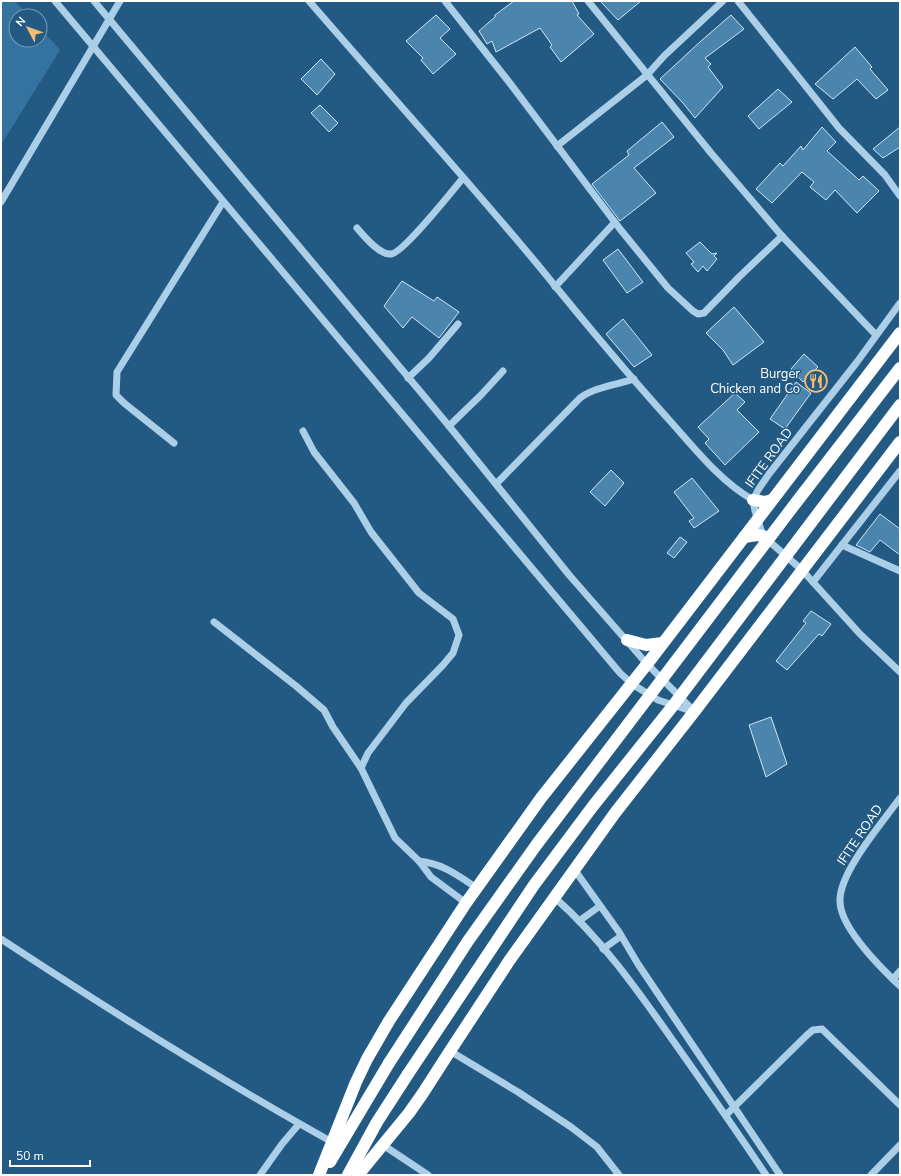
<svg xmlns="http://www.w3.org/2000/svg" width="901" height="1176" font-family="'Nunito Sans',sans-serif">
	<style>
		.green { fill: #3473a0 }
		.building { fill: #4b84ac; stroke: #d0e6f6 }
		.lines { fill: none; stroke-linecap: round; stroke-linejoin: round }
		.minor { stroke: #accfe8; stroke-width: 7 }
		.highway { stroke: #fff; stroke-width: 12 }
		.highway-bridge { stroke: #fff; stroke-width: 12 }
		.labels { text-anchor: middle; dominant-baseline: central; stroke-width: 3; stroke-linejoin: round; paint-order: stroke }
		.poi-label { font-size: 13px; fill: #fff; stroke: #235a84; text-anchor: end }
		.street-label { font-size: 13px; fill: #fff; stroke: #235a84 }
	</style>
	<rect width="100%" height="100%" fill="#235a84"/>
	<!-- green -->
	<polygon class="green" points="1,1 15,1 29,16 16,16 16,40 40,40 40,28 60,50 1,145"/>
	<!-- building -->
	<g class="building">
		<polygon points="514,1 572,1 579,14 577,15 594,34 561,62 550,47 552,45 540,28 496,52 492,41 487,44 479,31 495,17 495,15"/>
		<polygon points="600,1 641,1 618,20"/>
		<polygon points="436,15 450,29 440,38 456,54 433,74 421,60 423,58 406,41"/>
		<polygon points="731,15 744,29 705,58 711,64 708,67 723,87 695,118 683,103 660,79 701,41"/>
		<polygon points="855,47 872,67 870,69 888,90 876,99 857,79 833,99 815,84"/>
		<polygon points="321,59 335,74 317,95 301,79"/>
		<polygon points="778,89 792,102 759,129 748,116"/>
		<polygon points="320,105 338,123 329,132 311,113"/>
		<polygon points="662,122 674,137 634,168 656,193 620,221 592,184 629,155 627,151"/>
		<polygon points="822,127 836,142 827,151 859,180 863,176 879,191 857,213 835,190 826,200 810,187 814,182 802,172 772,203 756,189 780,163 783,166 801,146 803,150"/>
		<polygon points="900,127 900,147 883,158 873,149"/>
		<polygon points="700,242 712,254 717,253 714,256 717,259 707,271 703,266 698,272 691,264 694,262 686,253"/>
		<polygon points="618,249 643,282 627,293 603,260"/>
		<polygon points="402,281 434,301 437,297 459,312 439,338 412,317 403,328 384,306"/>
		<polygon points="734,307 764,342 733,365 723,350 706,333"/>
		<polygon points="623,319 652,355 634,367 606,334"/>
		<polygon points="804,354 818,367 803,382 791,369"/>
		<polygon points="796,382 811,393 785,429 770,419"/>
		<polygon points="735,393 745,402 737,410 759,432 725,465 705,443 709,439 698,427"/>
		<polygon points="611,470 624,483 605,506 590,492"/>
		<polygon points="692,478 719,511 694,528 689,521 694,518 674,492"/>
		<polygon points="880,514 900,529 900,555 880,540 870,552 856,545"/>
		<polygon points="680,537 687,542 674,558 667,553"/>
		<polygon points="811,611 831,624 822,636 819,634 787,670 776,661 806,623 803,621"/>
		<polygon points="771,717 787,764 766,777 749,725"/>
	</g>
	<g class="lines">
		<!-- minor -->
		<g class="minor">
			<polyline points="55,1 620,673 632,684 658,700 694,712"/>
			<polyline points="94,1 449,426 570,576 647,664 693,710"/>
			<path d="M309,1C385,89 464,176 538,265C581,318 625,371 671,422C695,449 721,482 753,500"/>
			<polyline points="445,1 509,82 620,229 668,288 693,311 698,314 704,313 739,277 782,236"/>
			<polyline points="588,1 711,153 782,236 876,335"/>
			<polyline points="738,1 839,128 885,175 900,196"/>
			<polyline points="557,146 647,75 664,56 723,1"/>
			<polyline points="1,202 120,1"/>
			<path d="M357,228C364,236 379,255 391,254C403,253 453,190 463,178"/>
			<polyline points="555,287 615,222"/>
			<polyline points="900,303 857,362 769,474 758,490 753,500 755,511 763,536 802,570 860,634 900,672"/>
			<polyline points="408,378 429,358 458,324"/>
			<polyline points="449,426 481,395 503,371"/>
			<polyline points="303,431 314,452 354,503 371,532 419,593 453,619 459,635 453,653 443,665 406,703 368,753 361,768"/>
			<polyline points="174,443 124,403 116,395 117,372 223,202"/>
			<path d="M496,484L580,398C595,387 616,385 634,379"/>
			<polyline points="842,545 900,571"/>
			<polyline points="813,582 900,471"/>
			<polyline points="214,622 296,686 324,710 333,727 361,768 395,838 419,861 431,877 466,903"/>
			<path d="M900,798C883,822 840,871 840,900C839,927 881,968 900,986"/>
			<path d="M419,861C444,864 457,875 477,888"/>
			<polyline points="574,869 619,932 638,964 780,1175"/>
			<path d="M554,897C601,938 638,991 674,1042C705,1086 736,1130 766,1175"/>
			<polyline points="579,921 600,906"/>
			<path d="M1,939C109,1010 219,1079 332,1142"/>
			<polyline points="603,949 621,936"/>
			<polyline points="893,979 900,971"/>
			<polyline points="450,1051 518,1092 571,1127 597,1147 619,1175"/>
			<polyline points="726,1115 807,1035 813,1030 822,1029 900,1105"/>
			<polyline points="383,1145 428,1175"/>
			<polyline points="260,1175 282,1144 299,1124"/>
			<polyline points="871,1175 900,1145"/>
		</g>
		<!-- highway -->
		<g class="highway">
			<polyline points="753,500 765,502 772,500"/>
			<polyline points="744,537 757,535 763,536"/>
			<polyline points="627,640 646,645 663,643"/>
			<polyline points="330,1162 389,1063"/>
			<polyline points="319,1175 356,1082 367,1059 389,1021 466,903 541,798 651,659 900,333"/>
			<polyline points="348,1175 377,1122 408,1074"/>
			<polyline points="358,1175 409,1113 423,1093 450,1051 509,961 615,813 694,712 900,442"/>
		</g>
		<!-- highway-bridge -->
		<g class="highway-bridge">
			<polyline points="389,1063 468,941 537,844 795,504 900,368"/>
			<polyline points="408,1074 534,885 593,806 672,707 900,405"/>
		</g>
	</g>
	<!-- icons -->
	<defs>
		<g id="restaurant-ring" transform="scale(1.15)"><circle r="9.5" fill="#235a84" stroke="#f4bc6f" stroke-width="1.5"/><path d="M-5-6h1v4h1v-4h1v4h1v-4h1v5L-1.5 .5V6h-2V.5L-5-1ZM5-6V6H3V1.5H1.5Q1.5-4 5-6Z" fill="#f4bc6f"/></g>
	</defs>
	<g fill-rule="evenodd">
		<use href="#restaurant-ring" x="816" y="381"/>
	</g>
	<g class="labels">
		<!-- poi labels -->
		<g class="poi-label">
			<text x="800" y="374">Burger<tspan x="800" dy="15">Chicken and Co</tspan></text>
		</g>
		<!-- street labels -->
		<g class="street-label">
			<text transform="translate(769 458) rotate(-54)">IFITE ROAD</text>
			<text transform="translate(860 835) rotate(-56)">IFITE ROAD</text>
		</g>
	</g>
	<!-- border -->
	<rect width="901" height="1176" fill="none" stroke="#ffffff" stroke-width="4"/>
	<!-- north arrow -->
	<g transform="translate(28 28) rotate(311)"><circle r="19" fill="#235a84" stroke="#7b9cb5"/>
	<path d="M0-3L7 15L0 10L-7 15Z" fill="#f4bc6f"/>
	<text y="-6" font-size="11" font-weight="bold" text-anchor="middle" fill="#ffffff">N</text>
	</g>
	<!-- scale -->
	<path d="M10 1160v6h80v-6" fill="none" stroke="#ffffff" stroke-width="2"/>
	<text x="16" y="1160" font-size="12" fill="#ffffff" stroke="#235a84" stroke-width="3" paint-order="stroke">50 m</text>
</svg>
